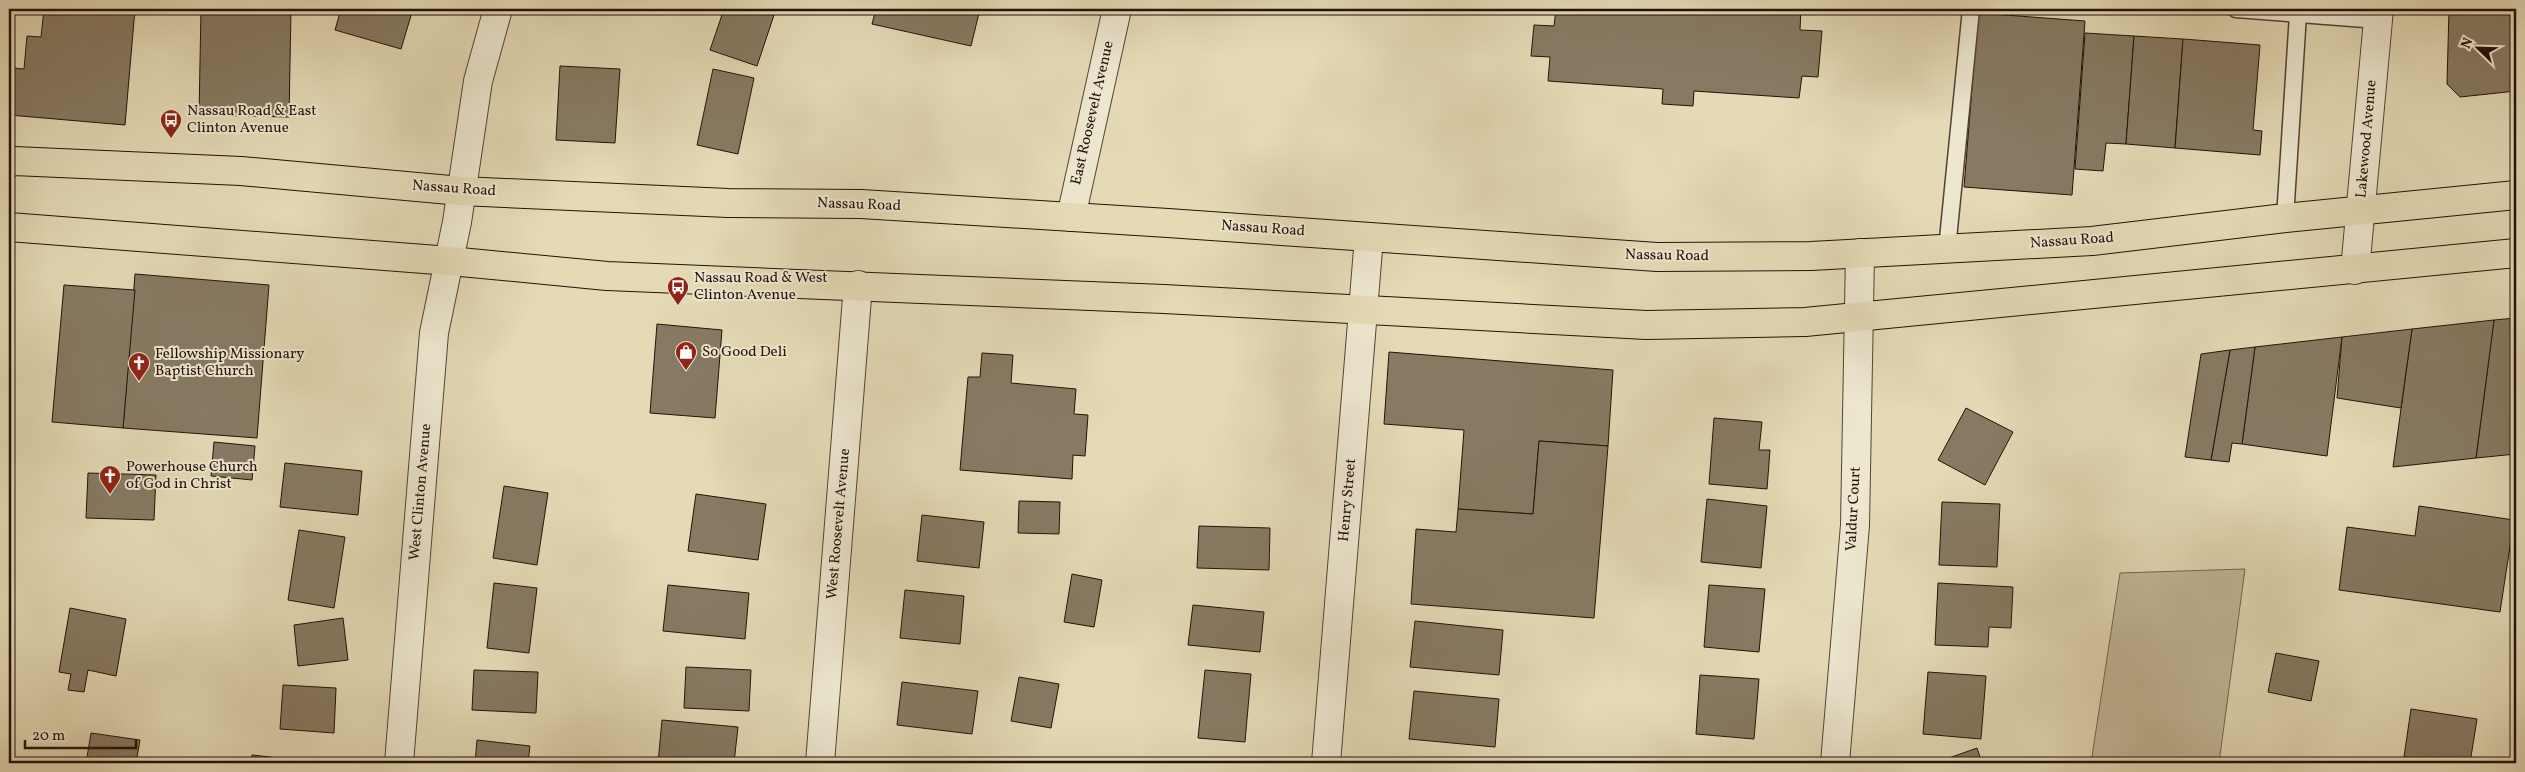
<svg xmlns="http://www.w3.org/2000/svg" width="2525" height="772" font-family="Vollkorn,serif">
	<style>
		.green { fill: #c3b899; stroke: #726452 }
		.building { fill: #877a63; stroke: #22110a }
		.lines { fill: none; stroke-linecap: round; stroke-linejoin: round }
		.service-casing { stroke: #524335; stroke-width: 19 }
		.minor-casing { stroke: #524335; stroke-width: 30 }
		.primary-casing { stroke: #22110a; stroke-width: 30 }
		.service { stroke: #ede7d0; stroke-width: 16 }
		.minor { stroke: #ede7d0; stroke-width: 28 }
		.primary { stroke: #e4dab6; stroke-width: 28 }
		.labels { text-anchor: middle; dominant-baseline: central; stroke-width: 4; stroke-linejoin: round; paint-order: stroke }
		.poi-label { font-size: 15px; fill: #22110a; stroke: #ede7d0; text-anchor: start }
		.street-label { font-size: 15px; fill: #22110a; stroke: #ede7d0 }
	</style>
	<rect width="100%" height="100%" fill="#e4dab6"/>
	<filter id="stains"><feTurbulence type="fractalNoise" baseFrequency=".004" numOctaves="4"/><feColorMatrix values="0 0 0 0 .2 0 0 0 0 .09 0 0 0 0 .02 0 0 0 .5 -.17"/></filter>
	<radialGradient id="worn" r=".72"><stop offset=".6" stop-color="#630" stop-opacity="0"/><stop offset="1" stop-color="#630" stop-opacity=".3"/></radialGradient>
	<!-- green -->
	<polygon class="green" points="2245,569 2219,763 2091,763 2120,573"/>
	<!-- building -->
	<g class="building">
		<polygon points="44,9 135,9 125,125 9,115 13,68 24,69 27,36 41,37"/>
		<polygon points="201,9 291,9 289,117 199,115"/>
		<polygon points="341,9 413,9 401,49 335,30"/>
		<polygon points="724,9 776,9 757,66 710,50"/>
		<polygon points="876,9 980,9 971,46 872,24"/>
		<polygon points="1556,9 1801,9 1800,30 1822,31 1818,77 1802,76 1799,98 1694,91 1693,106 1662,104 1663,89 1548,81 1550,57 1531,56 1534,25 1554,26"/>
		<polygon points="2449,9 2516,9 2516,91 2460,97 2447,84"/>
		<polygon points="1978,13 2085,21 2072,195 1964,187"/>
		<polygon points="2085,33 2134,36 2126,144 2106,143 2103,171 2075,169"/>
		<polygon points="2134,36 2183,39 2175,148 2126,144"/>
		<polygon points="2183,39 2260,45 2253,130 2262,131 2260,155 2175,148"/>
		<polygon points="560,66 620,69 615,143 556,140"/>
		<polygon points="713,69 754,78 738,154 697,145"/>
		<polygon points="135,274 269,285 257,438 123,428"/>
		<polygon points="64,285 135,290 123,428 52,422"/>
		<polygon points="2516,318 2516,454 2476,458 2494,320"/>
		<polygon points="2494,320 2476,458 2393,467 2412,329"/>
		<polygon points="657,324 722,330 715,418 650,413"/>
		<polygon points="2412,329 2401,408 2337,398 2342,337"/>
		<polygon points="2342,337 2327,456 2242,444 2255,347"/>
		<polygon points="2255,347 2242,444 2232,443 2229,462 2211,460 2230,350"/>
		<polygon points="2230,350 2211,460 2185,457 2201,354"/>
		<polygon points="1389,352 1613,370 1608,446 1539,441 1533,514 1458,509 1464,430 1384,424"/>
		<polygon points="982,353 1013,355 1011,383 1076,389 1074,414 1088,415 1085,456 1073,455 1072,479 960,470 968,377 980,377"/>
		<polygon points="1966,408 2013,432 1985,485 1938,460"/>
		<polygon points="1714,418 1762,422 1759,450 1770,450 1767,489 1709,484"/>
		<polygon points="1539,441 1608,446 1594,618 1411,604 1416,529 1456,532 1458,509 1533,514"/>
		<polygon points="214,442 255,446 252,480 211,476"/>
		<polygon points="285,463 362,471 358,515 280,507"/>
		<polygon points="88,473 156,475 154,520 86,518"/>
		<polygon points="504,486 548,493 537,565 493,558"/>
		<polygon points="696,494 766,504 758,560 688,551"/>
		<polygon points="1707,499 1767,506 1761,568 1701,562"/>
		<polygon points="1019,501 1060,502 1059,534 1018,533"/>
		<polygon points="1942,502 2000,504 1997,567 1939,565"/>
		<polygon points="2419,506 2514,520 2500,612 2339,590 2347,527 2415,536"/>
		<polygon points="922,515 984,522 979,568 917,561"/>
		<polygon points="1199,526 1270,528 1269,570 1197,568"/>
		<polygon points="299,530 345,537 334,608 288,600"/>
		<polygon points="1072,574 1102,580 1094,627 1064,622"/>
		<polygon points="494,583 537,588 529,653 487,648"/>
		<polygon points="1938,583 2013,587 2011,628 1989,627 1988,647 1935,645"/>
		<polygon points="668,585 749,593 745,639 663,631"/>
		<polygon points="1709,585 1765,589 1759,652 1704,647"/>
		<polygon points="905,590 964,596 960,644 900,638"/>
		<polygon points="1193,605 1264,612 1260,652 1188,645"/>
		<polygon points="70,608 126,619 116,676 88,670 84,692 68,690 71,674 59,672"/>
		<polygon points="343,618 348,660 298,666 294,625"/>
		<polygon points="1415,621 1503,630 1499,675 1410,667"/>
		<polygon points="2276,653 2319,661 2311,701 2268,692"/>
		<polygon points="686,667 751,670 749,711 684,708"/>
		<polygon points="474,670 538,672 536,713 472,710"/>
		<polygon points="1205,670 1251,674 1245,742 1198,738"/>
		<polygon points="1928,672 1986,676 1981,739 1923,734"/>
		<polygon points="1700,675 1759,679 1754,739 1696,734"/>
		<polygon points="1019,677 1059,684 1051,728 1011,721"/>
		<polygon points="902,682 978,691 972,734 897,725"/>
		<polygon points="283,685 336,688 334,733 280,729"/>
		<polygon points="1414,691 1499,699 1495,747 1409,739"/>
		<polygon points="2411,709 2477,719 2470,763 2446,763 2404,757"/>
		<polygon points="662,720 738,727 734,763 658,763"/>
		<polygon points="91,733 140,740 136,763 66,763 66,760 86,763"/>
		<polygon points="477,740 530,746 528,763 475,763"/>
		<polygon points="1977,748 1982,763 1935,763"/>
		<polygon points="252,755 323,763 251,763"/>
	</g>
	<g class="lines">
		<!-- service casing -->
		<g class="service-casing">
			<g id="service">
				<polyline points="2236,9 2378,20"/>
				<polyline points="2285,218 2298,14"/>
				<polyline points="1947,249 1971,9"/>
			</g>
		</g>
		<!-- minor casing -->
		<g class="minor-casing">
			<g id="minor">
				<polyline points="1071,217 1117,9"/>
				<polyline points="2355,270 2379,9"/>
				<polyline points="399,763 434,333 457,222 478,81 498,9"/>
				<polyline points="820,763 858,285"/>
				<polyline points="1326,763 1369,237"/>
				<polyline points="1835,763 1855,525 1860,253"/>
			</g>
		</g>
		<!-- primary casing -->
		<g class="primary-casing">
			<g id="primary">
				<polyline points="9,163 14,161 241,171 461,191 728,203 861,204 1168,223 1657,257 1811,256 2092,241 2285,218 2516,195"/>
				<polyline points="9,227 450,261 607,276 1164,299 1646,325 1805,322 2516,253"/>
			</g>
		</g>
		<!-- service -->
		<use href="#service" class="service"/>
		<!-- minor -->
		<use href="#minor" class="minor"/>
		<!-- primary -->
		<use href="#primary" class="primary"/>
	</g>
	<!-- icons -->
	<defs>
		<g id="bus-pin" transform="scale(1.125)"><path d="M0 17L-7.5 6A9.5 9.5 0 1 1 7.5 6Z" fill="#8f2418" stroke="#ede7d0"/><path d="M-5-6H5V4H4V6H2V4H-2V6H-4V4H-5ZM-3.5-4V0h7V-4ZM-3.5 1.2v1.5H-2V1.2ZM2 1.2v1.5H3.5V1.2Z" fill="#fff"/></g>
		<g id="shop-pin" transform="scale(1.125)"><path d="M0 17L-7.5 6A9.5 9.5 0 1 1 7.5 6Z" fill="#8f2418" stroke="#ede7d0"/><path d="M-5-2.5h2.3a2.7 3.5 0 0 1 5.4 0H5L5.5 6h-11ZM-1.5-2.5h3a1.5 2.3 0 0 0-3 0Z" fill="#fff"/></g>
		<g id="church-pin" transform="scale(1.125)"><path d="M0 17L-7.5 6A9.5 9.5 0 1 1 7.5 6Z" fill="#8f2418" stroke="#ede7d0"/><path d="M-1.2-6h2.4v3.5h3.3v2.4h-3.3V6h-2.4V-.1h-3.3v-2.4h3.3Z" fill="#fff"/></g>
	</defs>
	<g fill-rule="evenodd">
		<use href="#bus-pin" x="171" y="120"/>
		<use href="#bus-pin" x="678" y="287"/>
		<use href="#shop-pin" x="686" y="352"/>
		<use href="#church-pin" x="139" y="363"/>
		<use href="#church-pin" x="110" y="476"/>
	</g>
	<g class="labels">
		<!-- poi labels -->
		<g class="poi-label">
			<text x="187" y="111">Nassau Road &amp; East<tspan x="187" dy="17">Clinton Avenue</tspan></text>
			<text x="694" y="278">Nassau Road &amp; West<tspan x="694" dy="17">Clinton Avenue</tspan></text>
			<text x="702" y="352">So Good Deli</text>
			<text x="155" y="354">Fellowship Missionary<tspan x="155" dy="17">Baptist Church</tspan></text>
			<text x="126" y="467">Powerhouse Church<tspan x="126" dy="17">of God in Christ</tspan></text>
		</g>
		<!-- street labels -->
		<g class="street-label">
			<text transform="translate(1093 113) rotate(-77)">East Roosevelt Avenue</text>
			<text transform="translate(2367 139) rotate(-85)">Lakewood Avenue</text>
			<text transform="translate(454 189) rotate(4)">Nassau Road</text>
			<text transform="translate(859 205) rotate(2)">Nassau Road</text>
			<text transform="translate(1263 229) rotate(4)">Nassau Road</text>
			<text transform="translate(2072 241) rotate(-4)">Nassau Road</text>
			<text transform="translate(1667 256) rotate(1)">Nassau Road</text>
			<text transform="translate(421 492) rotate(-85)">West Clinton Avenue</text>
			<text transform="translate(1348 500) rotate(-85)">Henry Street</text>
			<text transform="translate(1854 509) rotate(-87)">Valdur Court</text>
			<text transform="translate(839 524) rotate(-85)">West Roosevelt Avenue</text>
		</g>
	</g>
	<!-- margin -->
	<rect width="2525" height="772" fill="none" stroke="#e4dab6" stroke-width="30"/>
	<rect x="10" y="10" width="2505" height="752" fill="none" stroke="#22110a" stroke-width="2.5"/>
	<rect x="15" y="15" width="2495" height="742" fill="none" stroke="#22110a"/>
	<!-- north arrow -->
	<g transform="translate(2478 48) rotate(293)" stroke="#ede7d0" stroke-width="4" paint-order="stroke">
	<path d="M0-4L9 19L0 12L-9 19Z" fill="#22110a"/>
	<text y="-8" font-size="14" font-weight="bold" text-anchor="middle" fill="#22110a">N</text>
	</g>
	<!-- scale -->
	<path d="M25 740v8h111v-8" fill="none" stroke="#22110a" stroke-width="2.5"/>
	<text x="32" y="740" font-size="15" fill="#22110a" stroke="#ede7d0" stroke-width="4" paint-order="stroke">20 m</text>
	<rect width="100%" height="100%" filter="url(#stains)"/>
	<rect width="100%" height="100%" fill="url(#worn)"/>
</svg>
